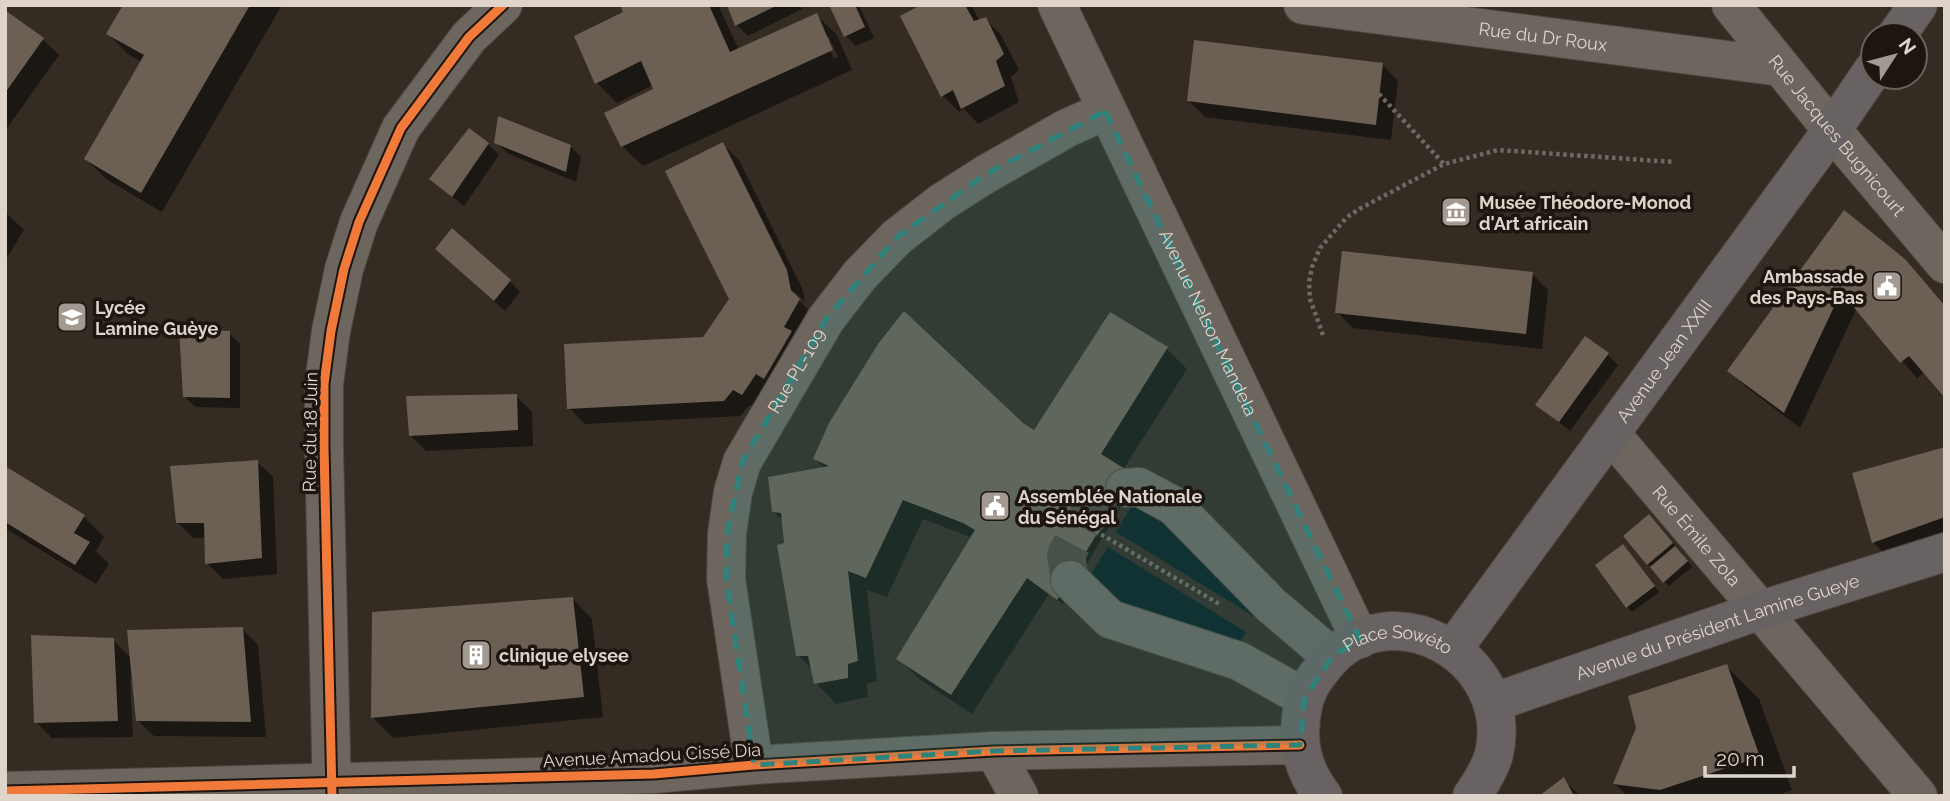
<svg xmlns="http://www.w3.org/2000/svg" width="1950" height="801" font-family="Raleway,sans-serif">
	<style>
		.water { fill: #0b1e21 }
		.shadow { fill: #0007; fill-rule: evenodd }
		.building { fill: #6c6054 }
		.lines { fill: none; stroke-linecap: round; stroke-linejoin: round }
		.minor-tunnel { stroke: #4e443c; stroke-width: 38; stroke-dasharray: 38 19; stroke-linecap: butt }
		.minor-casing { stroke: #4e463e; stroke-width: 40 }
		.major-casing { stroke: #4e463e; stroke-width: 40 }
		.path { stroke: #706963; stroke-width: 4.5; stroke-dasharray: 3.5 3.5; stroke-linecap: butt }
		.minor { stroke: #6c665f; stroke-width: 38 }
		.major { stroke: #686362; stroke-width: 38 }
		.cycleway-casing { stroke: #1d150f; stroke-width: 13 }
		.cycleway { stroke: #f17a3a; stroke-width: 9 }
		.marked { fill: #2e847c; fill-opacity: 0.2; stroke: #2e847c; stroke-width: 5; stroke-dasharray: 14 9; stroke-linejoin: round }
		.labels { text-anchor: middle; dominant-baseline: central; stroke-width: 7; stroke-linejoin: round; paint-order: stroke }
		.street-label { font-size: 18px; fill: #ded4ca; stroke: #1d150f }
		.poi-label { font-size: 18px; font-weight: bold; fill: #ded4ca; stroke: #1d150f; text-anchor: start }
	</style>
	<rect width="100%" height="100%" fill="#342b23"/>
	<!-- water -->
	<g class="water">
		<polygon points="1134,502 1154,506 1261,606 1255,617 1116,532"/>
		<polygon points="1108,547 1246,632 1236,648 1125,612 1088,579"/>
	</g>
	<!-- shadow -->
	<g class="shadow">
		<polygon points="125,5 282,5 162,212 106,179 86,159 142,62 128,54 108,34"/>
		<path d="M622,5H718L739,50L816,15L837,35L852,70L643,166L622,146L655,90L653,85L617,103L597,83L625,13ZM825,37H829L838,57L834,59Z"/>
		<polygon points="728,5 800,5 802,9 748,36 737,25"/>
		<polygon points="831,5 859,5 874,38 856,46 846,36"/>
		<polygon points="925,5 971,5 980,21 985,19 1001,35 1019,70 1011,77 1019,102 978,124 964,109 959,112 943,96"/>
		<polygon points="5,13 43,40 59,55 5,131"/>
		<polygon points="1383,65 1398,81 1391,140 1205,117 1189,101"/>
		<polygon points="496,142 570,146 581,157 576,182 507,153"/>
		<polygon points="488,144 499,155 464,206 431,179"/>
		<polygon points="723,145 739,160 802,288 805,302 795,292 793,294 815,317 759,410 750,405 740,416 585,424 569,408 704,339 731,299"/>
		<polygon points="5,212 24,230 5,261"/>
		<polygon points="1844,213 1904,261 1945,306 1925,372 1917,378 1857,308 1800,428 1745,386 1729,370"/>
		<polygon points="448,260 510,281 520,292 505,311"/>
		<polygon points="1532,274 1548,290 1542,349 1353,328 1337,312"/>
		<polygon points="1110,314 1167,349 1187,369 1123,470 1137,480 1063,604 1049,594 972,714 919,679 899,659 973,538 923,519 887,597 867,590 877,681 867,684 868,697 836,704 816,683 813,671 798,655 783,521 773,511 825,469 815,459 1022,425 1035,432"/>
		<polygon points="229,333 240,344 240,408 196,407 185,397"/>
		<polygon points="1607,354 1618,365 1570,431 1537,404"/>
		<polygon points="516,396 532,412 533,446 426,451 410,435"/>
		<polygon points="1945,448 1945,544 1894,563 1873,542"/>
		<polygon points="257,462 273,477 277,574 223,579 207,563 206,538 193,538 177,522"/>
		<polygon points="5,468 84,517 104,537 96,551 109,564 96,584 5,528"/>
		<polygon points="1660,527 1692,567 1669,586 1648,564"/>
		<polygon points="1628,551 1659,592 1632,612 1627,607"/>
		<polygon points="572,598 592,619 603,717 393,738 373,718"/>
		<polygon points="242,629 258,645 266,737 154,736 137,720 133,679 130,679 133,737 52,738 36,722 113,640 131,658"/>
		<polygon points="1726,666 1759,699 1792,790 1775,796 1627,796 1615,784"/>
		<polygon points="1563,779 1580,796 1542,796"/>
	</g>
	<!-- building -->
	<g class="building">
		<polygon points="123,5 250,5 141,193 84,159 144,55 106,34"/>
		<polygon points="620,5 709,5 730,52 817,13 833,50 621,147 604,113 653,89 641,61 595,84 574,36 623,12"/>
		<polygon points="727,5 778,5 735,26"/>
		<polygon points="829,5 855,5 865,27 844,37"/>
		<polygon points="921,5 965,5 974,21 986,17 1004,54 996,61 1005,86 961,109 953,90 941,97 900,16"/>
		<polygon points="5,10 44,38 5,93"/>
		<polygon points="1194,40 1383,63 1376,125 1187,101"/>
		<polygon points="498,116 571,145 566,172 494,143"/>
		<polygon points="469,128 489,143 452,197 429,179"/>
		<polygon points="723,142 787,270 791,290 800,299 784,327 792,331 764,379 756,374 742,395 733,390 724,401 567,409 564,344 703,337 729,299 665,171"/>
		<polygon points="1844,210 1905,259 1945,306 1945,398 1909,356 1900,363 1841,292 1784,413 1727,371"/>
		<polygon points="452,228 511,280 494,301 435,249"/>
		<polygon points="1342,251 1533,272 1526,334 1335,313"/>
		<polygon points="904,311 1023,423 1034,430 1110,312 1168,347 1101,454 1133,474 1057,600 1027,578 951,695 896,659 975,530 963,523 903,500 866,578 848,571 858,661 848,664 848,678 814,684 808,656 796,656 777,545 784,543 781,513 772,512 768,477 829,466 813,459 829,423 878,344"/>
		<polygon points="179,328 230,331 230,398 183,397"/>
		<polygon points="1585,336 1609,353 1559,422 1535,405"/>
		<polygon points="517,394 518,430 409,436 406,396"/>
		<polygon points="1945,447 1945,517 1872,543 1852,473"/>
		<polygon points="258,460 262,558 205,564 204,523 176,523 170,466"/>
		<polygon points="5,466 85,515 74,533 90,542 75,565 5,522"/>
		<polygon points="1649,514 1673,543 1647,565 1623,536"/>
		<polygon points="1623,544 1655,586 1626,608 1595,565"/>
		<polygon points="1675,546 1688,561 1663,583 1650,567"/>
		<polygon points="573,597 584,697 371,718 372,612"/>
		<polygon points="243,627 251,722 136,721 127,630"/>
		<polygon points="31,635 114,638 118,721 34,723"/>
		<polygon points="1727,664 1760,757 1660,790 1613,784 1636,728 1628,696"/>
		<polygon points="1564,777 1574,796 1539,796"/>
	</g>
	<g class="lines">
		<!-- minor-tunnel -->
		<polyline class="minor-tunnel" points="1070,580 1066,555 1083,523 1111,488 1125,488"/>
		<!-- minor casing -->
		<g class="minor-casing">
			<g id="minor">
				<path id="s1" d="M1057,5L1360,639"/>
				<path id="s2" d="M1303,5L1781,67"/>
				<path id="s3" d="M1731,5L1832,130L1945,264"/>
				<path id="s4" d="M1611,434L1918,796"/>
				<polyline points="1125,488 1139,487 1174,506 1271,605 1332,657"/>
				<polyline points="1070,580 1110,619 1239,661 1305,698"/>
				<polyline points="994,751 1019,796"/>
				<path id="s5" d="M754,765L726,579L727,533L733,492L742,462L826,319L860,275L897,237L942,202L986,174L1067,128L1105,111"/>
				<polyline points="5,791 654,774 754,765 994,751 1300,745"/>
				<polyline points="332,796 324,447 324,384 331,331 344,269 359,222 401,128 469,37 503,5"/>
			</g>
		</g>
		<!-- major casing -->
		<g class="major-casing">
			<g id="major">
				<polyline points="1897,35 1918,5"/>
				<path id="s6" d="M1453,649L1832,130L1873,70"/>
				<path id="s7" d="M1492,703L1761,610L1945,552"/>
				<path id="s8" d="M1323,796C1301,768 1296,740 1303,706C1306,689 1314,679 1325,665C1389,586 1516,657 1494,754C1490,769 1481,783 1472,796"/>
			</g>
		</g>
		<!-- path -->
		<g class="path">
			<polyline points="1379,94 1444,164"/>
			<polyline points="1323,335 1310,299 1309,282 1312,267 1320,248 1347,217 1361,208 1444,164 1498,150 1674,162"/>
			<polyline points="1065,513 1221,605"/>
		</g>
		<!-- minor -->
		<use href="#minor" class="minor"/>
		<!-- major -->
		<use href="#major" class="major"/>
		<!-- cycleway casing -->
		<g class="cycleway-casing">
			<g id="cycleway">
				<polyline points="5,791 654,774 754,765 994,751 1300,745"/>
				<polyline points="332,796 324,447 324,384 331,331 344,269 359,222 401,128 469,37 503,5"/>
			</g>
		</g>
		<!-- cycleway -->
		<use href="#cycleway" class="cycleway"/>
	</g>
	<!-- marked area -->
	<path class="marked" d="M1105,111L1360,639L1332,657L1305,698L1300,745L994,751L754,765L726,579L727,533L742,462L826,319L897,237L986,174Z"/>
	<!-- icons -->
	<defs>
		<g id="museum-square" transform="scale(1.575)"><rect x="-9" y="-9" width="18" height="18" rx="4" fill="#a29990" stroke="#1d150f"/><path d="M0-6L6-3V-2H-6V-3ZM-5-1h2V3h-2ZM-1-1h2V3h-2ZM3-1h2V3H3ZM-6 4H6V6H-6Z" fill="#fff"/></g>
		<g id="civic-square" transform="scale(1.575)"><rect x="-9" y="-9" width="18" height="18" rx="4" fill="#a29990" stroke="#1d150f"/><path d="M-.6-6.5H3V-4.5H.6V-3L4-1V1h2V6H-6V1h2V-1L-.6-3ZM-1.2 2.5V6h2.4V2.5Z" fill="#fff"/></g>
		<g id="school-square" transform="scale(1.575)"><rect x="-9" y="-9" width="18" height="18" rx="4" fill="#a29990" stroke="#1d150f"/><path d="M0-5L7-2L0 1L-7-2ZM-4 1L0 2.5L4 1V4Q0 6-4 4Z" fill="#fff"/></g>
		<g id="building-square" transform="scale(1.575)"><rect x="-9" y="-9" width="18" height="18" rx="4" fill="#a29990" stroke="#1d150f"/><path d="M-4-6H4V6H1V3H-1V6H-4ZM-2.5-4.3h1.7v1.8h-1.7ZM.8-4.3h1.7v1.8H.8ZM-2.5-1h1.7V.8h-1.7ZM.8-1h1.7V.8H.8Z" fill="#fff"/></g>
	</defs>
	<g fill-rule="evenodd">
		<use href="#museum-square" x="1456" y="212"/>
		<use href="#civic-square" x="1887" y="286"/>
		<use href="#school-square" x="72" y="317"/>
		<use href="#civic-square" x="995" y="506"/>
		<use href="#building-square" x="476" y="655"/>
	</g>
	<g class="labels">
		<!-- street labels -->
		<g class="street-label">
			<text stroke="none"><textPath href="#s2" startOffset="242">Rue du Dr Roux</textPath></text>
			<text stroke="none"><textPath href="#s3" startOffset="168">Rue Jacques Bugnicourt</textPath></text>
			<text stroke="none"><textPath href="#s1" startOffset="352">Avenue Nelson Mandela</textPath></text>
			<text stroke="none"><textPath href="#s6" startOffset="357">Avenue Jean XXIII</textPath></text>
			<text stroke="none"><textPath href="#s5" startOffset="413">Rue PL-109</textPath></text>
			<text transform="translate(310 432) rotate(-89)">Rue du 18 Juin</text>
			<text stroke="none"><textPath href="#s4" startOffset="133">Rue Émile Zola</textPath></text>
			<text stroke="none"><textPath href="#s7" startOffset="238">Avenue du Président Lamine Gueye</textPath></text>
			<text stroke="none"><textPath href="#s8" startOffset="226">Place Sowéto</textPath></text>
			<text transform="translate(652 755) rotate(-3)">Avenue Amadou Cissé Dia</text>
		</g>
		<!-- poi labels -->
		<g class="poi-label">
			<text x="1479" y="202">Musée Théodore-Monod<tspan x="1479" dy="21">d'Art africain</tspan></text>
			<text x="1864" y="276" text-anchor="end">Ambassade<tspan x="1864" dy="21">des Pays-Bas</tspan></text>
			<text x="95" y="307">Lycée<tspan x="95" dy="21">Lamine Guèye</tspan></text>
			<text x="1018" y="496">Assemblée Nationale<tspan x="1018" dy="21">du Sénégal</tspan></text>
			<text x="499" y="655">clinique elysee</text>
		</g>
	</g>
	<!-- border -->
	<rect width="1950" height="801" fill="none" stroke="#ded4ca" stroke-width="14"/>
	<!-- north arrow -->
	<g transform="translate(1894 56) rotate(54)"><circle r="33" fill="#1d150f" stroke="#6a615a" stroke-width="2"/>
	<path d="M0-5L12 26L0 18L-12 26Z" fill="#a29990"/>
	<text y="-10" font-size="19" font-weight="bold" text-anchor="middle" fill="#ded4ca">N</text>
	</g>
	<!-- scale -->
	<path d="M1705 766v10h89v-10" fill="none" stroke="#ded4ca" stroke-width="3.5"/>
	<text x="1716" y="766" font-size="21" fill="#ded4ca" stroke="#1d150f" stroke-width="5" paint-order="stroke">20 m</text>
</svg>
